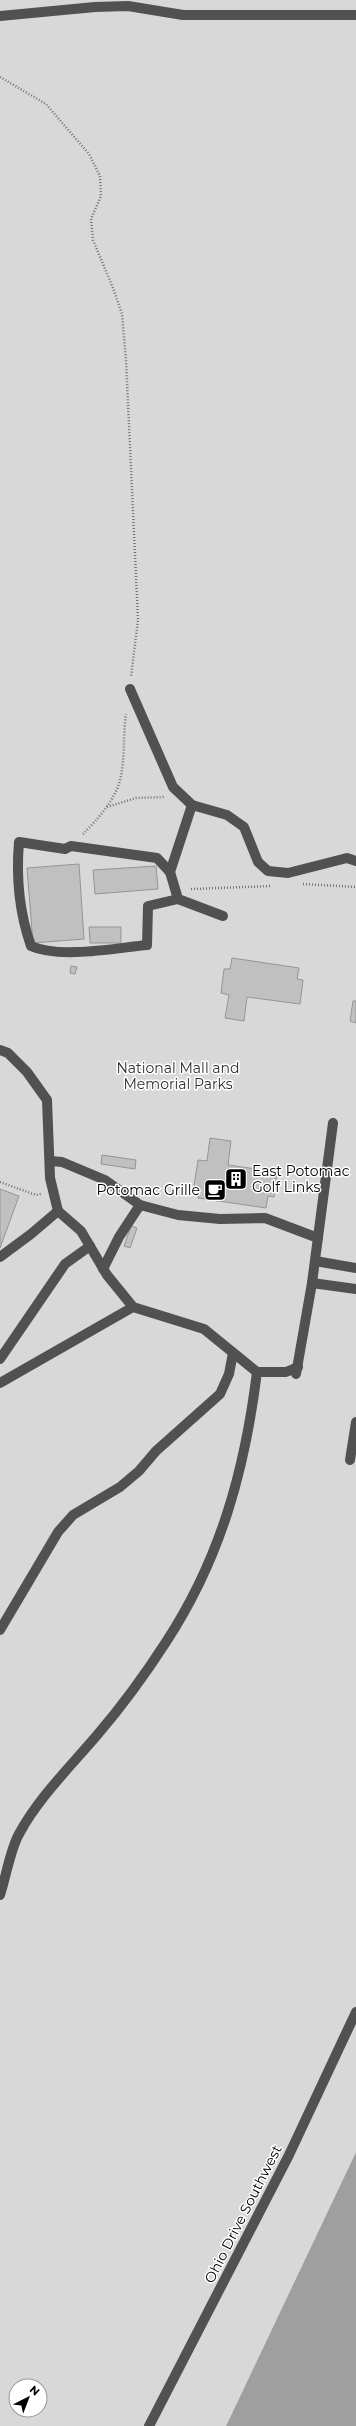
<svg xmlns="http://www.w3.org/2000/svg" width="356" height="2426" font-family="Montserrat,sans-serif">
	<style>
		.green { fill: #d8d8d8; fill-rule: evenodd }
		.water { fill: #9f9f9f }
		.building { fill: #c0c0c0; stroke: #959595 }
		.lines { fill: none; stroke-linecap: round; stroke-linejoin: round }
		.path { stroke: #737373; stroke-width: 2.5; stroke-dasharray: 1 2; stroke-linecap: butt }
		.minor { stroke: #515151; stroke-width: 10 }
		.labels { text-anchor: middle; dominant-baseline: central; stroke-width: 3; stroke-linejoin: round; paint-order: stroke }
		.park-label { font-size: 14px; fill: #2f2f2f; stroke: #fff }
		.poi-label { font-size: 14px; fill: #000; stroke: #fff; text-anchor: start }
		.street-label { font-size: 14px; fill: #000; stroke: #fff }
	</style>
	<rect width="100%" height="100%" fill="#fff"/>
	<!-- green -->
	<path class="green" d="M0,0H356V2152L226,2426H0ZM16,2386H40V2410H16Z"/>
	<!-- water -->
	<polygon class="water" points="356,2152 356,2426 226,2426"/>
	<!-- building -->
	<g class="building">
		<polygon points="79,864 84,939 33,943 27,868"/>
		<polygon points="156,866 158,889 95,894 93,870"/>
		<polygon points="89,927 121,927 121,943 90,943"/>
		<polygon points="232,958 299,968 297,979 303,980 300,1004 247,997 244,1021 225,1018 229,995 221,993 224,969 230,969"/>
		<polygon points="71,966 77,967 75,974 70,973"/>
		<polygon points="353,1001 356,1001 356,1023 350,1021"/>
		<polygon points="210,1138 231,1141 228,1165 277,1172 274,1197 268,1196 266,1208 198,1198 200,1187 194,1186 198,1160 207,1161"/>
		<polygon points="102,1155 136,1160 135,1169 101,1164"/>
		<polygon points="0,1189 19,1196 0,1248"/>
		<polygon points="131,1226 137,1228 130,1248 124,1246"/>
	</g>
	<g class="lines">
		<!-- path -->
		<g class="path">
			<polyline points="0,77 46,104 89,154 100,176 101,196 91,219 93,240 113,288 122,314 126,360 138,620 131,677"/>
			<polyline points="107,807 136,798 165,797"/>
			<path d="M83,834C98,819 117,798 121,776C125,756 123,734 126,714"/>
			<polyline points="303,884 356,887"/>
			<polyline points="191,889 272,886"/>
			<polyline points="0,1182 36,1195 41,1194"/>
		</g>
		<!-- minor -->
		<g class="minor">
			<polyline points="0,16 95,7 128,6 183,15 356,15"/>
			<polyline points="130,689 173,787 192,805 227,815 244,827 258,862 268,871 288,873 347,858 356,861"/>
			<polyline points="170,872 192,805"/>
			<path d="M178,899L170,872L157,858L71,846L65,849L19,842C16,878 19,912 31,946C59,959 116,948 147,945L148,906L178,899L223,916"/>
			<path d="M0,1050L8,1053L27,1072L47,1100L50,1178L58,1211L81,1231L107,1275L133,1307L204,1329L257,1372C245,1469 221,1558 166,1642C146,1673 122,1706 98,1734C71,1766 39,1797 19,1834C10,1850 6,1877 0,1895"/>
			<polyline points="51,1161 62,1162 105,1180 140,1205 178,1215 220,1219 265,1218 318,1238"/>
			<polyline points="0,1257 31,1234 58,1211"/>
			<polyline points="315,1261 356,1268"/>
			<polyline points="103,1269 119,1237 140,1205"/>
			<polyline points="312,1283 356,1289"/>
			<polyline points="0,1359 65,1264 90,1246"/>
			<polyline points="257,1372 286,1372 298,1367"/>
			<polyline points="296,1374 312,1283 333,1123"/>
			<polyline points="0,1383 133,1307"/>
			<polyline points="350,1460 356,1422"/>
			<polyline points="0,1630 58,1532 73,1515 120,1487 139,1471 156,1451 220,1394 229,1374 233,1353"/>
			<polyline points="149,2426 289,2155 356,2012"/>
		</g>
	</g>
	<!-- icons -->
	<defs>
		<g id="building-square" transform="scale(1.15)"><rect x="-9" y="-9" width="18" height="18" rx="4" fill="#000" stroke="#fff"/><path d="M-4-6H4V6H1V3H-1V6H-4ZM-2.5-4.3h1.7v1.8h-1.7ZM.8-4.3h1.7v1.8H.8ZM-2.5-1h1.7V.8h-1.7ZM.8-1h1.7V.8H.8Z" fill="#fff"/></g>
		<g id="cafe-square" transform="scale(1.15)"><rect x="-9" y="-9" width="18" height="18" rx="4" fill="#000" stroke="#fff"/><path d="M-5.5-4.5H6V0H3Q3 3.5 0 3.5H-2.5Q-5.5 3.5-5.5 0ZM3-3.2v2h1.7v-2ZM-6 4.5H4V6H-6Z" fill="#fff"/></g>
	</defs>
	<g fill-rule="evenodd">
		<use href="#building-square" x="236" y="1179"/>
		<use href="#cafe-square" x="215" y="1190"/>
	</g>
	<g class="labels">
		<!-- park labels -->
		<g class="park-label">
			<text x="178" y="1068">National Mall and<tspan x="178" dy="16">Memorial Parks</tspan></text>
		</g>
		<!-- poi labels -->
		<g class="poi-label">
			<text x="252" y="1171">East Potomac<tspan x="252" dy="16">Golf Links</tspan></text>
			<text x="200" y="1190" text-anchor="end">Potomac Grille</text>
		</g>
		<!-- street labels -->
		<g class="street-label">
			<text transform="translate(243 2214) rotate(-63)">Ohio Drive Southwest</text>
		</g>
	</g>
	<!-- north arrow -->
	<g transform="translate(28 2398) rotate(42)"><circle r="19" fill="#ffffff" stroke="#999999"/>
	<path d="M0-3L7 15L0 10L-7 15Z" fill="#000000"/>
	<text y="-6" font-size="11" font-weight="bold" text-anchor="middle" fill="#000000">N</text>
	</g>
</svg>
